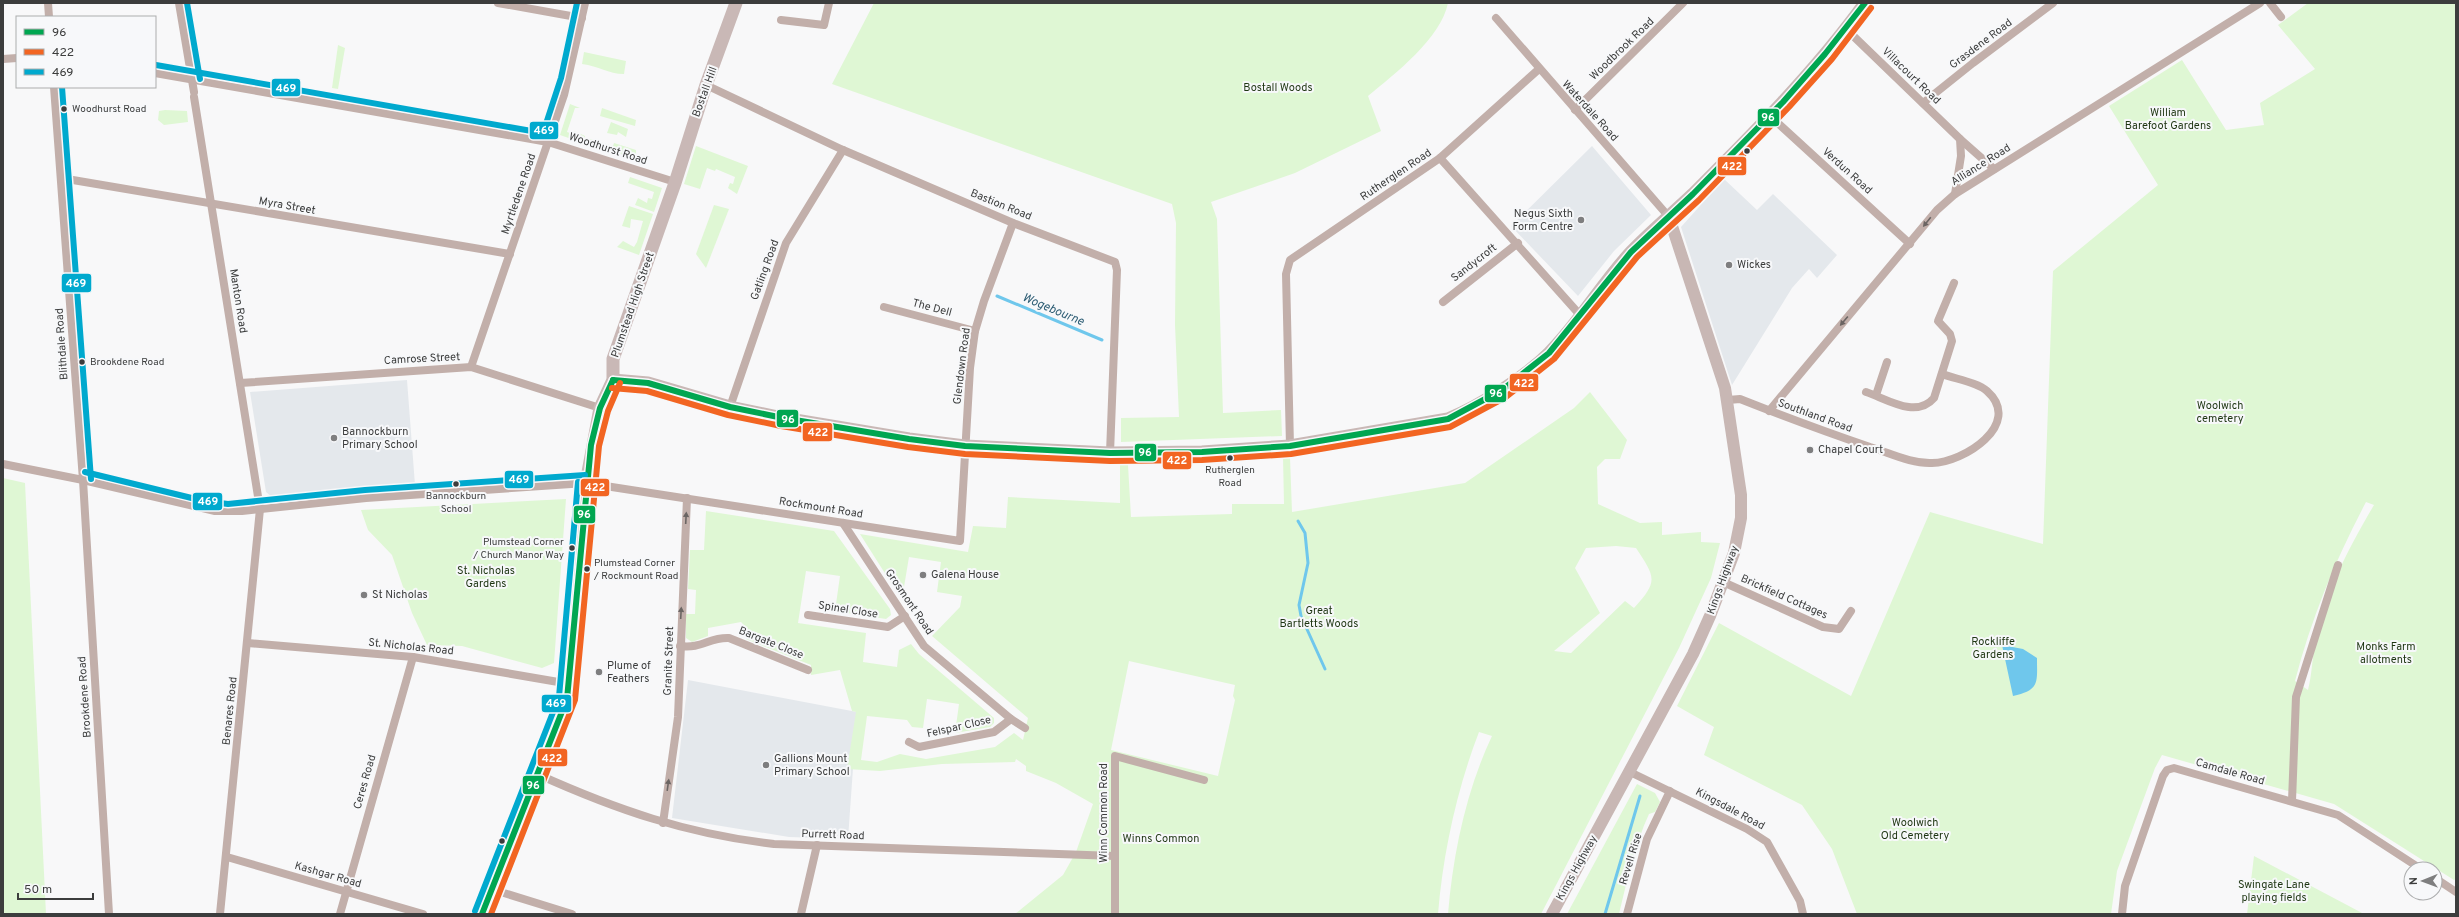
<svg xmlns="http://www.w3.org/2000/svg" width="2459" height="917" font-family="Overpass,sans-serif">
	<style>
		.built { fill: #e4e8ec }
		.green { fill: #dff7d4; fill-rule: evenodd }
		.water { fill: #6fc7ec }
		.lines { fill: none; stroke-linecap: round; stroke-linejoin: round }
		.stream { stroke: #6fc7ec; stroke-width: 3 }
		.street { stroke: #c2afaa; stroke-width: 8 }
		.secondary { stroke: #c8b7b4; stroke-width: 12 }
		.primary { stroke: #c9b8b6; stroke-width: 13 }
		.bus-1-casing { stroke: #f7f8fa; stroke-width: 9 }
		.bus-2-casing { stroke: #f7f8fa; stroke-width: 9 }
		.bus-3-casing { stroke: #f7f8fa; stroke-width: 9 }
		.bus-1 { stroke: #00a651; stroke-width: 6 }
		.bus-2 { stroke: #f26522; stroke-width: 6 }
		.bus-3 { stroke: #00a9ce; stroke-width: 6 }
		.oneway { fill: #6b6563 }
		.bus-dot { fill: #3c3d3d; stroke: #f7f8fa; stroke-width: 1.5 }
		.poi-dot { fill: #7e7e7f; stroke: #f7f8fa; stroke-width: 1.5 }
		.labels { text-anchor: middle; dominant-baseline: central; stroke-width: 4; stroke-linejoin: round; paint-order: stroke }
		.bus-label { font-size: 10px; fill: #3c3d3d; stroke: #f7f8fa; text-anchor: start }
		.street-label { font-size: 11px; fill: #3c3d3d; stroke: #f7f8fa }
		.park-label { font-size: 11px; fill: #1f3613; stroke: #f7f8fa }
		.poi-label { font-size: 11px; fill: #3c3d3d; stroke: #f7f8fa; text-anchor: start }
		.water-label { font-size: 12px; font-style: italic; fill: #2c5c73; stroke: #f7f8fa }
		.line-badge { stroke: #f7f8fa; stroke-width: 1.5 }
		.badge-label { font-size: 11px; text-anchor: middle; font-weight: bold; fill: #fff }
	</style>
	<rect width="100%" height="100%" fill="#f8f8f9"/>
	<!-- built -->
	<g class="built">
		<polygon points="1592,146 1651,215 1614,251 1578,296 1511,226"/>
		<polygon points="1724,179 1757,210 1773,194 1837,255 1817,278 1809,269 1792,288 1732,385 1681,227"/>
		<polygon points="407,380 415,485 273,498 266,492 250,392"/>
		<polygon points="688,680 857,712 848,839 789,837 672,818"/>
	</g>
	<!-- green -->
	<g class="green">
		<path d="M874,3H1448C1441,38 1395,74 1368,96L1381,131L1295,173L1211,202L1217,219L1223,413L1281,410L1282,436L1121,442V418L1179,417L1175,325L1176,223L1172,204L832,84Z"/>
		<path d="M2308,3H2456V879L2454,880L2334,804L2162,755L2155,768L2117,871L2111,914H1857L1832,849L1802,805L1704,755L1714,727L1677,706L1719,623L1851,696L1930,512L2043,544L2053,271L2158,185L2109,106L2182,60L2226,130L2264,125L2260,103L2315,69L2278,25ZM2366,502L2374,505C2348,549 2325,593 2315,644C2312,659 2312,675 2308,690L2295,681C2312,616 2335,561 2366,502Z"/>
		<polygon points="338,45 345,48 338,89 332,88"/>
		<path d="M584,52L626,61L624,74C608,74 599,66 582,64Z"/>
		<polygon points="570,104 580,108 575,108 567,132 573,134 574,131 585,136 583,143 560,135"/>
		<polygon points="602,108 636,120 635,126 600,116"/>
		<polygon points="165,110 187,111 188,122 164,125 158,120 159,111"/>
		<polygon points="611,122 628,129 626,137 618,132 617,135 607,133"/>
		<polygon points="590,139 613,146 614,143 636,150 636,159 589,144"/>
		<polygon points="696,146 748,166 737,194 728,188 730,183 733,184 735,177 716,169 715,171 707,168 700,189 684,184"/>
		<polygon points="630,177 662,188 654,212 635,205 638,198 647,203 648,198 652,199 654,192 628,183"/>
		<polygon points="714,205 729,209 706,268 696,254"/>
		<polygon points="629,206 653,214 639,255 617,247 623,241 634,247 637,242 643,221 631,219 630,228 622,226"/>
		<path d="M1590,392L1627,440L1620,459H1605L1597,467L1598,504L1640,523L1662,522V535L1701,532V542L1720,543L1711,578L1679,648L1541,914H1448C1453,854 1466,791 1492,736L1479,732C1457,789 1443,853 1438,914H1015L1063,875L1076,852L1093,804L1056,783L1026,771V766L1016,759L1015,762L942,764L880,771L847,769L856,712L852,711L840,670L811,675V665L746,639V627L741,622L708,628V636L692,642L686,638V614H695L696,590L688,589L690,550H704L706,511L834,531L890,609L891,615L886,619L835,611L840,576L806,571L798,623L866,633L863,662L897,667L899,650L911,644L919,654L994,718V723L990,727L955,733L959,704L927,699L923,728L912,727L907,720L867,716L861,760L877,762L900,754L926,759L995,747L1014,733L1023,740L1028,718L932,636L960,607L962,596L937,592L941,562L909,557L904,587L893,586L860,534L968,552L973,526L1006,528L1008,497L1120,503V465H1128L1131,517L1232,514V504H1284L1283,457H1290L1292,512L1465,483L1574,408ZM1616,546L1636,548C1655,577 1659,581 1634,608L1625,601L1571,653L1554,651L1600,613L1575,568L1586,548ZM1129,661L1235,685L1233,696L1235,700L1218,776L1111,750Z"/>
		<polygon points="3,478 25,483 46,914 3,914"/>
		<polygon points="566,499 554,663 542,668 462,646 427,645 412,613 392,555 368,530 361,510"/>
		<path d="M1637,784L1655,793L1660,802L1655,812L1649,814C1635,844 1627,881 1619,914H1567Z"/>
		<polygon points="2254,856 2364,914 2247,914"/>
	</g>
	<!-- water -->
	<path class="water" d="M2002,645L2023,649L2037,658C2037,683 2040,690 2013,696Z"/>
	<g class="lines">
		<!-- stream -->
		<g class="stream">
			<polyline points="997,296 1102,340"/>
			<polyline points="1298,521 1305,533 1308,563 1299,605 1301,616 1325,669"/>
			<polyline points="1605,914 1640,796"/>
		</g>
		<!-- street -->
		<g class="street">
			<polyline points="48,3 49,17"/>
			<polyline points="179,3 194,92"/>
			<polyline points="498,3 582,18"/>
			<polyline points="2270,3 2281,17"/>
			<polyline points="1496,18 1669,217"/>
			<polyline points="781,20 824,25 829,3"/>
			<polyline points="1846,29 1960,139 1961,156 1955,194"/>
			<polyline points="3,59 17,58"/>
			<polyline points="155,73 548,142 675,182"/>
			<polyline points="706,85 843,150 1013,223 1115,262 1117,270 1110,453"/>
			<polyline points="54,87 83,480 109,914"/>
			<polyline points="194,97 260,509 220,914"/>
			<polyline points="1923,103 1973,63 2053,3"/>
			<polyline points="1575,110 1683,3"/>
			<polyline points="1769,115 1910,244"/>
			<polyline points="1960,139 1994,169"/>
			<polyline points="1440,158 1580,315"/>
			<polyline points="61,178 510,254"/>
			<polyline points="1443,302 1518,243"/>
			<polyline points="884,307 975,331"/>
			<polyline points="471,367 564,95 585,3"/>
			<polyline points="240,383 471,367 600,408"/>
			<path d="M1866,392C1887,399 1916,419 1934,398L1952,341L1950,334L1938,321L1954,283"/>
			<polyline points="1876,395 1887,362"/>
			<path d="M1728,400L1740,399C1783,416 1826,432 1870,447C1890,453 1911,464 1932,463C1963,463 2024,424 1987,391C1977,382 1955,379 1942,374"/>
			<polyline points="730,407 786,243 843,150"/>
			<polyline points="1769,411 1937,210 1955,194 2260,3"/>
			<polyline points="1290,446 1286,274 1290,260 1440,158 1539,69"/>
			<polyline points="3,464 83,480 215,511 242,511 366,498 586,483 960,541 970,368 975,331 984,301 1013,223"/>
			<polyline points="843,523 924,646 1011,719 1025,728"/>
			<polyline points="1723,582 1823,627 1839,629 1851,611"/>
			<polyline points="808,615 888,627 905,616"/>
			<polyline points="248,643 413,657 570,684"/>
			<path d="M680,646C702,649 709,637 729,638L808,670"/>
			<polyline points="909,742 919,747 994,732 1011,719"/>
			<polyline points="1630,772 1747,829 1767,842 1800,901 1803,914"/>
			<path d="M537,774C617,810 687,834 774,844L1115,856"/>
			<polyline points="2292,801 2296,697 2338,565"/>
			<polyline points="663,823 678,717 687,498"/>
			<polyline points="227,857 423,914"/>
			<polyline points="2435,878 2456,892"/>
			<polyline points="491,889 572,914"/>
			<polyline points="340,914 413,657"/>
			<polyline points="801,914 817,845"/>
			<polyline points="1115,914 1115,756 1204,780"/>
			<polyline points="1627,914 1647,839 1670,791"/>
			<polyline points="2122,914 2125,886 2163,776 2167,770 2174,768 2338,815 2421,869"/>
		</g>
		<!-- secondary -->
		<polyline class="secondary" points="1552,914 1693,654 1710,616 1734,553 1741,518 1741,495 1725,388 1669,217"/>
		<!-- primary -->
		<g class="primary">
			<path d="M613,380L648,383L730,407L783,418L909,439L965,446L1110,453L1202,452L1290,446L1448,419C1481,405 1524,378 1549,353C1580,322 1602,283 1631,252C1651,231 1673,213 1693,194C1753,134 1815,72 1865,3"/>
			<polyline points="482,914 567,699 586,483 600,408 613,380 613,359 675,183 706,85 736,3"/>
		</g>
		<!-- bus-1 casing -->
		<g class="bus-1-casing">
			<g id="bus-1">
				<polyline points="613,380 648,383 730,407 783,418 909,439 965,446 1110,453 1202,452 1290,446 1448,419 1502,390 1549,353 1631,252 1693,194 1783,102 1825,54 1865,3"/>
				<polyline points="482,914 567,699 591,445 600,408 613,380"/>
			</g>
		</g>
		<!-- bus-2 casing -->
		<g class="bus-2-casing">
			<g id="bus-2">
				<polyline points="612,388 647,391 728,415 781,426 908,447 965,454 1110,461 1202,460 1291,454 1450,427 1506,397 1554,359 1637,257 1699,200 1789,107 1832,59 1871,8"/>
				<polyline points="491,914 575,700 599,446 608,411 620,383"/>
			</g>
		</g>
		<!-- bus-3 casing -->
		<g class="bus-3-casing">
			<g id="bus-3">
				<polyline points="187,3 200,79"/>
				<polyline points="156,65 543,133 561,78 577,3"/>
				<polyline points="62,87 91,479"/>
				<polyline points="85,472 204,501 228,504 365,490 585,475"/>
				<polyline points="475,911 559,697 578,482"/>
			</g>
		</g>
		<!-- bus-1 -->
		<use href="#bus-1" class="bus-1"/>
		<!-- bus-2 -->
		<use href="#bus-2" class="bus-2"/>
		<!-- bus-3 -->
		<use href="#bus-3" class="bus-3"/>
	</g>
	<!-- one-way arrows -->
	<defs><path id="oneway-solid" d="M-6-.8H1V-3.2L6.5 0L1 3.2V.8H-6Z"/></defs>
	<g class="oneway">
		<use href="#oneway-solid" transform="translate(1927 222) rotate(129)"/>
		<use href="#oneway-solid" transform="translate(1844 321) rotate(130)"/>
		<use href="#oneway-solid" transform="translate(686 518) rotate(-87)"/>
		<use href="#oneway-solid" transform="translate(681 613) rotate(-87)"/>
		<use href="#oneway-solid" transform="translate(668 785) rotate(-82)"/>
	</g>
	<!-- markers -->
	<g class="bus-dot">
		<circle cx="64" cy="109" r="3.5"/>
		<circle cx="1747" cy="151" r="3.5"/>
		<circle cx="82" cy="362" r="3.5"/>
		<circle cx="1230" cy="458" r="3.5"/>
		<circle cx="456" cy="484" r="3.5"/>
		<circle cx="572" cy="548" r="3.5"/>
		<circle cx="587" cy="569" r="3.5"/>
		<circle cx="502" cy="841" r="3.5"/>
	</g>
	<g class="poi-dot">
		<circle cx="1581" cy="220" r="4"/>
		<circle cx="1729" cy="265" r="4"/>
		<circle cx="334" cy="438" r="4"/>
		<circle cx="1810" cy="450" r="4"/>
		<circle cx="923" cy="575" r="4"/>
		<circle cx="364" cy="595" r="4"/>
		<circle cx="599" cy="672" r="4"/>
		<circle cx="766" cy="765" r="4"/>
	</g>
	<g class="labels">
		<!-- bus labels -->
		<g class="bus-label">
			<text x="72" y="109">Woodhurst Road</text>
			<text x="90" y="362">Brookdene Road</text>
			<text x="1230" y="470" text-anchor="middle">Rutherglen<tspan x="1230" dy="13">Road</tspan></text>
			<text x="456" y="496" text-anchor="middle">Bannockburn<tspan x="456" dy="13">School</tspan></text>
			<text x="564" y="542" text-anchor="end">Plumstead Corner<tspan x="564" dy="13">/ Church Manor Way</tspan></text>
			<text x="594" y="563">Plumstead Corner<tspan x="594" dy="13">/ Rockmount Road</tspan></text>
		</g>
		<!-- street labels -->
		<g class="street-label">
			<text transform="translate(1981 44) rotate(-37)">Grasdene Road</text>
			<text transform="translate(1622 49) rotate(-44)">Woodbrook Road</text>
			<text transform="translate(1911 76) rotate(44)">Villacourt Road</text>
			<text transform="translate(705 92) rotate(-70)">Bostall Hill</text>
			<text transform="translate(1590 111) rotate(48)">Waterdale Road</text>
			<text transform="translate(608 149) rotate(18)">Woodhurst Road</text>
			<text transform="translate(1981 165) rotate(-32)">Alliance Road</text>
			<text transform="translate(1847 171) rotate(42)">Verdun Road</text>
			<text transform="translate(1396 175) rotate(-34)">Rutherglen Road</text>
			<text transform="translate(519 194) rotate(-71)">Myrtledene Road</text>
			<text transform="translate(1001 205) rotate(22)">Bastion Road</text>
			<text transform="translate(287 206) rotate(10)">Myra Street</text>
			<text transform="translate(1474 263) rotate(-38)">Sandycroft</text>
			<text transform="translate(765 270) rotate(-70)">Gatling Road</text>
			<text transform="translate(238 301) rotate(81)">Manton Road</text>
			<text transform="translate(633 305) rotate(-71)">Plumstead High Street</text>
			<text transform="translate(932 308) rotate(15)">The Dell</text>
			<text transform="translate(62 344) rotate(-94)">Blithdale Road</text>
			<text transform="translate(422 359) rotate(-3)">Camrose Street</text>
			<text transform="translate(962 366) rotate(-83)">Glendown Road</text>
			<text transform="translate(1815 416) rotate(20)">Southland Road</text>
			<text transform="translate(821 508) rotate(9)">Rockmount Road</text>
			<text transform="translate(1723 580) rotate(-70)">Kings Highway</text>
			<text transform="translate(1784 597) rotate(24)">Brickfield Cottages</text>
			<text transform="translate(909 602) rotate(56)">Grosmont Road</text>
			<text transform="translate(848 610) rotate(9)">Spinel Close</text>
			<text transform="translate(771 643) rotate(22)">Bargate Close</text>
			<text transform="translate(411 647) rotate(6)">St. Nicholas Road</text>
			<text transform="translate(669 661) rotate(-88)">Granite Street</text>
			<text transform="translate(85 697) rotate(-94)">Brookdene Road</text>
			<text transform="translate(230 711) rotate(-84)">Benares Road</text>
			<text transform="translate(959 727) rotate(-13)">Felspar Close</text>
			<text transform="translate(2230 772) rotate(16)">Camdale Road</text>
			<text transform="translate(365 782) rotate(-74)">Ceres Road</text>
			<text transform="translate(1730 809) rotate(28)">Kingsdale Road</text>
			<text transform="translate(1104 813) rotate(-90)">Winn Common Road</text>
			<text transform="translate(833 835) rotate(2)">Purrett Road</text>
			<text transform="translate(1631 859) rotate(-73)">Revell Rise</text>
			<text transform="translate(1577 868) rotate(-61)">Kings Highway</text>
			<text transform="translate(328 875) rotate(16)">Kashgar Road</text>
		</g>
		<!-- park labels -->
		<g class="park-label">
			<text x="1278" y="88">Bostall Woods</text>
			<text x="2168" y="113">William<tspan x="2168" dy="13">Barefoot Gardens</tspan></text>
			<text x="2220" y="406">Woolwich<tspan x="2220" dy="13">cemetery</tspan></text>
			<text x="486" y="571">St. Nicholas<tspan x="486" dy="13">Gardens</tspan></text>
			<text x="1319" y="611">Great<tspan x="1319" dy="13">Bartletts Woods</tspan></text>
			<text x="1993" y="642">Rockliffe<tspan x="1993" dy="13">Gardens</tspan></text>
			<text x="2386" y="647">Monks Farm<tspan x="2386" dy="13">allotments</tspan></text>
			<text x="1915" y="823">Woolwich<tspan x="1915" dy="13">Old Cemetery</tspan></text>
			<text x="1161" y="839">Winns Common</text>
			<text x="2274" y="885">Swingate Lane<tspan x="2274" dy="13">playing fields</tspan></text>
		</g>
		<!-- poi labels -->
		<g class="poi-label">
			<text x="1573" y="214" text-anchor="end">Negus Sixth<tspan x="1573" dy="13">Form Centre</tspan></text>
			<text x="1737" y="265">Wickes</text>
			<text x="342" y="432">Bannockburn<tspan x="342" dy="13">Primary School</tspan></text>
			<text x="1818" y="450">Chapel Court</text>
			<text x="931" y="575">Galena House</text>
			<text x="372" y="595">St Nicholas</text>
			<text x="607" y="666">Plume of<tspan x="607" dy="13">Feathers</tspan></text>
			<text x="774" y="759">Gallions Mount<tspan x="774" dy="13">Primary School</tspan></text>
		</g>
		<!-- water labels -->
		<g class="water-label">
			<text transform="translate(1053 310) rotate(23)">Wogebourne</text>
		</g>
	</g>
	<g class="line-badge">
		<rect x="271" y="78" width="30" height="19" rx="4" fill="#00a9ce"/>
		<rect x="1757" y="108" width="23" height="19" rx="4" fill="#00a651"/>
		<rect x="529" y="121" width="30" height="19" rx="4" fill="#00a9ce"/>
		<rect x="1717" y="156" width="30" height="20" rx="4" fill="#f26522"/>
		<rect x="61" y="273" width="31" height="20" rx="4" fill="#00a9ce"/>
		<rect x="1509" y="373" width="30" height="19" rx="4" fill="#f26522"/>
		<rect x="1484" y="384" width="23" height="19" rx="4" fill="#00a651"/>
		<rect x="776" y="409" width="23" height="19" rx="4" fill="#00a651"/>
		<rect x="802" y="422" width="31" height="20" rx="4" fill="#f26522"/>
		<rect x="1134" y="443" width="23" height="19" rx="4" fill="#00a651"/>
		<rect x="1162" y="451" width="30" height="19" rx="4" fill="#f26522"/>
		<rect x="504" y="470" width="30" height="19" rx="4" fill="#00a9ce"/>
		<rect x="580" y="478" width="30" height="19" rx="4" fill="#f26522"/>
		<rect x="192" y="492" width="31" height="19" rx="4" fill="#00a9ce"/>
		<rect x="573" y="505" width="23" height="19" rx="4" fill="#00a651"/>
		<rect x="541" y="694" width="31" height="19" rx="4" fill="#00a9ce"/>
		<rect x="537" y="748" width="31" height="19" rx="4" fill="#f26522"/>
		<rect x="522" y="775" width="23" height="20" rx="4" fill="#00a651"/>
	</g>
	<g class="badge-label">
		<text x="286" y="92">469</text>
		<text x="1768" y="121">96</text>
		<text x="544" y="134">469</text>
		<text x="1732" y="170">422</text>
		<text x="76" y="287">469</text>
		<text x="1524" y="387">422</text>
		<text x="1496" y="397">96</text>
		<text x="788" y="423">96</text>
		<text x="818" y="436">422</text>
		<text x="1145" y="456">96</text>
		<text x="1177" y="464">422</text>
		<text x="519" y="483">469</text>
		<text x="595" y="491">422</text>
		<text x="208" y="505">469</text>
		<text x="584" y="518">96</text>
		<text x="556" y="707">469</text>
		<text x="552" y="762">422</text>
		<text x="533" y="789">96</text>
	</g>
	<!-- border -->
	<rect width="2459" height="917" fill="none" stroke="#3c3d3d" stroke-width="8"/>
	<!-- legend -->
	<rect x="16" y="16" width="140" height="72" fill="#f7f8fa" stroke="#acadae"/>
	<rect x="24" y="29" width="20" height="6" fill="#00a651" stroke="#acadae"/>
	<text x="52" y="36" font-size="12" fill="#3c3d3d">96</text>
	<rect x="24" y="49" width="20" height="6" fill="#f26522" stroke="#acadae"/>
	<text x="52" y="56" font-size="12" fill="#3c3d3d">422</text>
	<rect x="24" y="69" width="20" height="6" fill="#00a9ce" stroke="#acadae"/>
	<text x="52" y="76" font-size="12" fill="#3c3d3d">469</text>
	<!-- north arrow -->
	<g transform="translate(2423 881) rotate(269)"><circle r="19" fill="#f7f8fa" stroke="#acadae"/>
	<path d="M0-3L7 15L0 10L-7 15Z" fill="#7e7e7f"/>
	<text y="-6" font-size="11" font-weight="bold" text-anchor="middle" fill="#3c3d3d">N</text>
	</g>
	<!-- scale -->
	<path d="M18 893v6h75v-6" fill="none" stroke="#3c3d3d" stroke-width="2"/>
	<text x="24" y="893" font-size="12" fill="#3c3d3d" stroke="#f7f8fa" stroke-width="3" paint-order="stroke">50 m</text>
</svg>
